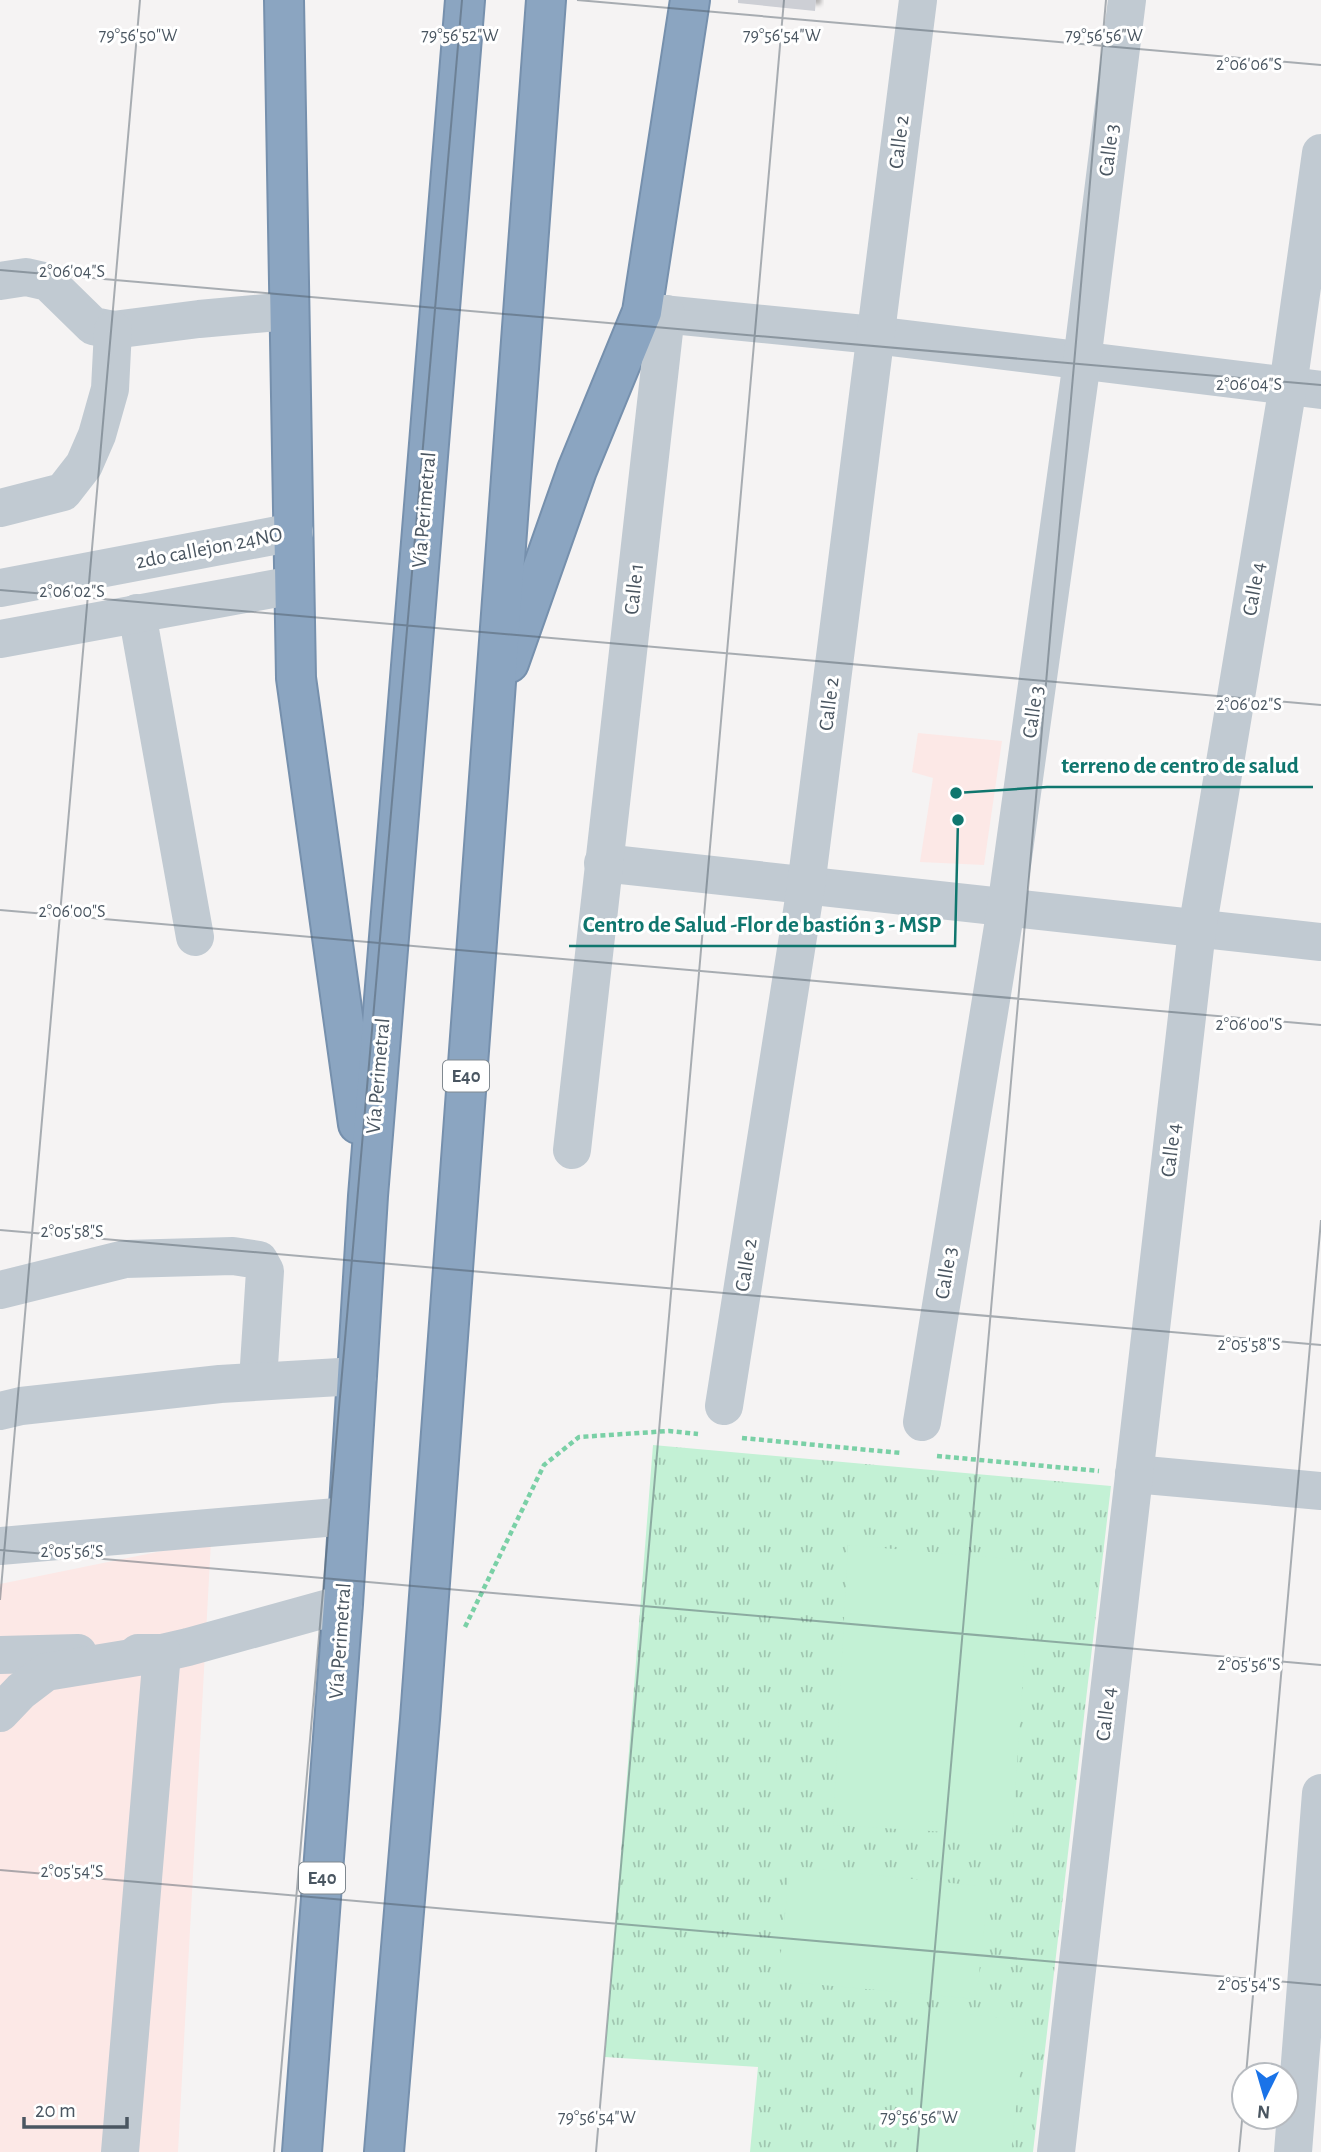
<svg xmlns="http://www.w3.org/2000/svg" width="1321" height="2152" font-family="'Alegreya Sans',sans-serif">
	<style>
		.medical { fill: #fce8e6 }
		.grass { fill: url(#grass-tufts) }
		.garden { fill: #c3f1d5 }
		.building { fill: #cdcfd5; filter: url(#shadow) }
		.lines { fill: none; stroke-linecap: round; stroke-linejoin: round }
		.highway-casing { stroke: #7690ad; stroke-width: 42 }
		.path { stroke: #7ad0a6; stroke-width: 4.5; stroke-dasharray: 5 3.5; stroke-linecap: butt }
		.minor { stroke: #c1cad2; stroke-width: 38 }
		.highway { stroke: #8ba5c1; stroke-width: 38 }
		.ticks { fill: none; stroke: #4a5661; stroke-width: 2; stroke-opacity: 0.45 }
		.labels { text-anchor: middle; dominant-baseline: central; stroke-width: 6; stroke-linejoin: round; paint-order: stroke }
		.shield { fill: #fff; stroke: #808990; stroke-width: 2 }
		.shield-label { font-size: 19px; font-weight: bold; fill: #4a5661 }
		.street-label { font-size: 21px; fill: #4a5661; stroke: #fff }
		.ticks-label { font-size: 18px; text-anchor: middle; fill: #4a5661; stroke: #fff; stroke-width: 6; stroke-linejoin: round; paint-order: stroke }
		.leader { fill: none; stroke: #0f766e; stroke-width: 2.5 }
		.callout-dot { fill: #0f766e; stroke: #fff; stroke-width: 2.5 }
		.callout-label { font-size: 23px; text-anchor: middle; font-weight: bold; fill: #0f766e; stroke: #fff; stroke-width: 6; stroke-linejoin: round; paint-order: stroke }
	</style>
	<defs>
		<pattern id="grass-tufts" width="24" height="20" patternUnits="userSpaceOnUse" patternTransform="scale(1.75)"><rect width="24" height="20" fill="#c3f1d5"/><path d="M3 7l-1-3M5 7V3M7 7l1-3M15 17l-1-3M17 17v-4M19 17l1-3" fill="none" stroke="#a0c6b0"/></pattern>
		<filter id="shadow"><feDropShadow dx="6" dy="-6" stdDeviation="2" flood-color="#0004"/></filter>
	</defs>
	<rect width="100%" height="100%" fill="#f5f3f3"/>
	<!-- medical -->
	<g class="medical">
		<polygon points="918,733 1002,741 984,865 920,862 933,778 912,772"/>
		<polygon points="211,1541 178,2152 0,2152 0,1584"/>
	</g>
	<!-- grass -->
	<polygon class="grass" points="653,1445 1111,1486 1033,2152 750,2152 758,2067 605,2057"/>
	<!-- garden -->
	<g class="garden">
		<polygon points="848,1545 1031,1561 1012,1836 833,1825"/>
		<polygon points="790,1866 989,1887 976,1999 778,1981"/>
		<polygon points="922,2010 1026,2020 1011,2152 908,2152"/>
	</g>
	<!-- building -->
	<polygon class="building" points="738,0 816,0 815,11 738,3"/>
	<g class="lines">
		<!-- highway casing -->
		<g class="highway-casing">
			<g id="highway">
				<polyline points="284,0 296,678 358,1124"/>
				<polyline points="509,663 577,470 642,312 690,0"/>
				<polyline points="302,2152 343,1604 368,1196 465,0"/>
				<polyline points="384,2152 420,1719 546,0"/>
			</g>
		</g>
		<!-- path -->
		<g class="path">
			<polyline points="742,1438 901,1453"/>
			<polyline points="937,1456 1099,1471"/>
			<polyline points="465,1627 544,1465 579,1437 669,1431 698,1434"/>
		</g>
		<!-- minor -->
		<g class="minor">
			<polyline points="0,281 26,277 48,282 93,326 113,330 199,319 289,311"/>
			<polyline points="642,312 874,335 1321,390"/>
			<polyline points="0,508 63,492 84,465 97,435 110,389 113,330"/>
			<polyline points="0,588 294,532"/>
			<polyline points="137,613 195,937"/>
			<polyline points="0,639 294,585"/>
			<polyline points="603,863 1321,942"/>
			<polyline points="572,1150 666,314"/>
			<polyline points="0,1290 125,1259 233,1256 259,1260 265,1271 258,1381"/>
			<polyline points="724,1406 806,886 918,0"/>
			<polyline points="0,1411 21,1406 220,1384 357,1376"/>
			<polyline points="922,1422 1006,908 1082,361 1127,0"/>
			<polyline points="1134,1474 1321,1491"/>
			<polyline points="0,1546 348,1516"/>
			<polyline points="138,1653 162,1653 188,1647 343,1604"/>
			<polyline points="0,1655 78,1653"/>
			<polyline points="0,1713 21,1691 46,1672 162,1653 120,2152"/>
			<polyline points="1056,2152 1197,930 1288,386 1321,153"/>
			<polyline points="1293,2152 1321,1793"/>
		</g>
		<!-- highway -->
		<use href="#highway" class="highway"/>
	</g>
	<!-- ticks -->
	<path class="ticks" d="M577,0L1321,65M0,270L1321,385M0,590L1321,705M0,910L1321,1025M0,1230L1321,1345M0,1550L1321,1665M0,1600L140,0M0,1870L1321,1985M1246,2075L1321,1220M274,2152L462,0M596,2152L784,0M917,2152L1106,0M1239,2152L1244,2100"/>
	<g class="labels">
		<!-- shield labels -->
		<g class="shield">
			<rect x="443" y="1060.5" width="46" height="31" rx="5"/>
			<rect x="299" y="1862.5" width="46" height="31" rx="5"/>
		</g>
		<g class="shield-label">
			<text x="466" y="1076">E40</text>
			<text x="322" y="1878">E40</text>
		</g>
		<!-- street labels -->
		<g class="street-label">
			<text transform="translate(899 142) rotate(-83)">Calle 2</text>
			<text transform="translate(1109 150) rotate(-83)">Calle 3</text>
			<text transform="translate(424 510) rotate(-85)">Vía Perimetral</text>
			<text transform="translate(209 548) rotate(-11)">2do callejon 24NO</text>
			<text transform="translate(634 589) rotate(-84)">Calle 1</text>
			<text transform="translate(1254 589) rotate(-80)">Calle 4</text>
			<text transform="translate(829 704) rotate(-83)">Calle 2</text>
			<text transform="translate(1033 712) rotate(-82)">Calle 3</text>
			<text transform="translate(378 1076) rotate(-85)">Vía Perimetral</text>
			<text transform="translate(1171 1150) rotate(-83)">Calle 4</text>
			<text transform="translate(746 1265) rotate(-81)">Calle 2</text>
			<text transform="translate(946 1273) rotate(-81)">Calle 3</text>
			<text transform="translate(340 1641) rotate(-86)">Vía Perimetral</text>
			<text transform="translate(1106 1714) rotate(-83)">Calle 4</text>
		</g>
	</g>
	<g class="ticks-label">
		<text x="138" y="41">79°56'50"W</text>
		<text x="460" y="41">79°56'52"W</text>
		<text x="782" y="41">79°56'54"W</text>
		<text x="1104" y="41">79°56'56"W</text>
		<text x="1249" y="70">2°06'06"S</text>
		<text x="72" y="277">2°06'04"S</text>
		<text x="1249" y="390">2°06'04"S</text>
		<text x="72" y="597">2°06'02"S</text>
		<text x="1249" y="710">2°06'02"S</text>
		<text x="72" y="917">2°06'00"S</text>
		<text x="1249" y="1030">2°06'00"S</text>
		<text x="72" y="1237">2°05'58"S</text>
		<text x="1249" y="1350">2°05'58"S</text>
		<text x="72" y="1557">2°05'56"S</text>
		<text x="1249" y="1670">2°05'56"S</text>
		<text x="72" y="1877">2°05'54"S</text>
		<text x="1249" y="1990">2°05'54"S</text>
		<text x="597" y="2123">79°56'54"W</text>
		<text x="919" y="2123">79°56'56"W</text>
	</g>
	<!-- callouts -->
	<path class="leader" d="M956 793L1047 787H1313M958 820L955 946H569"/>
	<g class="callout-dot">
		<circle cx="956" cy="793" r="7"/>
		<circle cx="958" cy="820" r="7"/>
	</g>
	<g class="callout-label">
		<text x="1180" y="773">terreno de centro de salud</text>
		<text x="762" y="932">Centro de Salud -Flor de bastión 3 - MSP</text>
	</g>
	<!-- north arrow -->
	<g transform="translate(1265 2096) rotate(185)"><circle r="33" fill="#ffffff" stroke="#b7bbc0" stroke-width="2"/>
	<path d="M0-5L12 26L0 18L-12 26Z" fill="#1a73e8"/>
	<text y="-10" font-size="19" font-weight="bold" text-anchor="middle" fill="#4a5661">N</text>
	</g>
	<!-- scale -->
	<path d="M24 2117v10h103v-10" fill="none" stroke="#4a5661" stroke-width="3.5"/>
	<text x="35" y="2117" font-size="21" fill="#4a5661" stroke="#ffffff" stroke-width="5" paint-order="stroke">20 m</text>
</svg>
